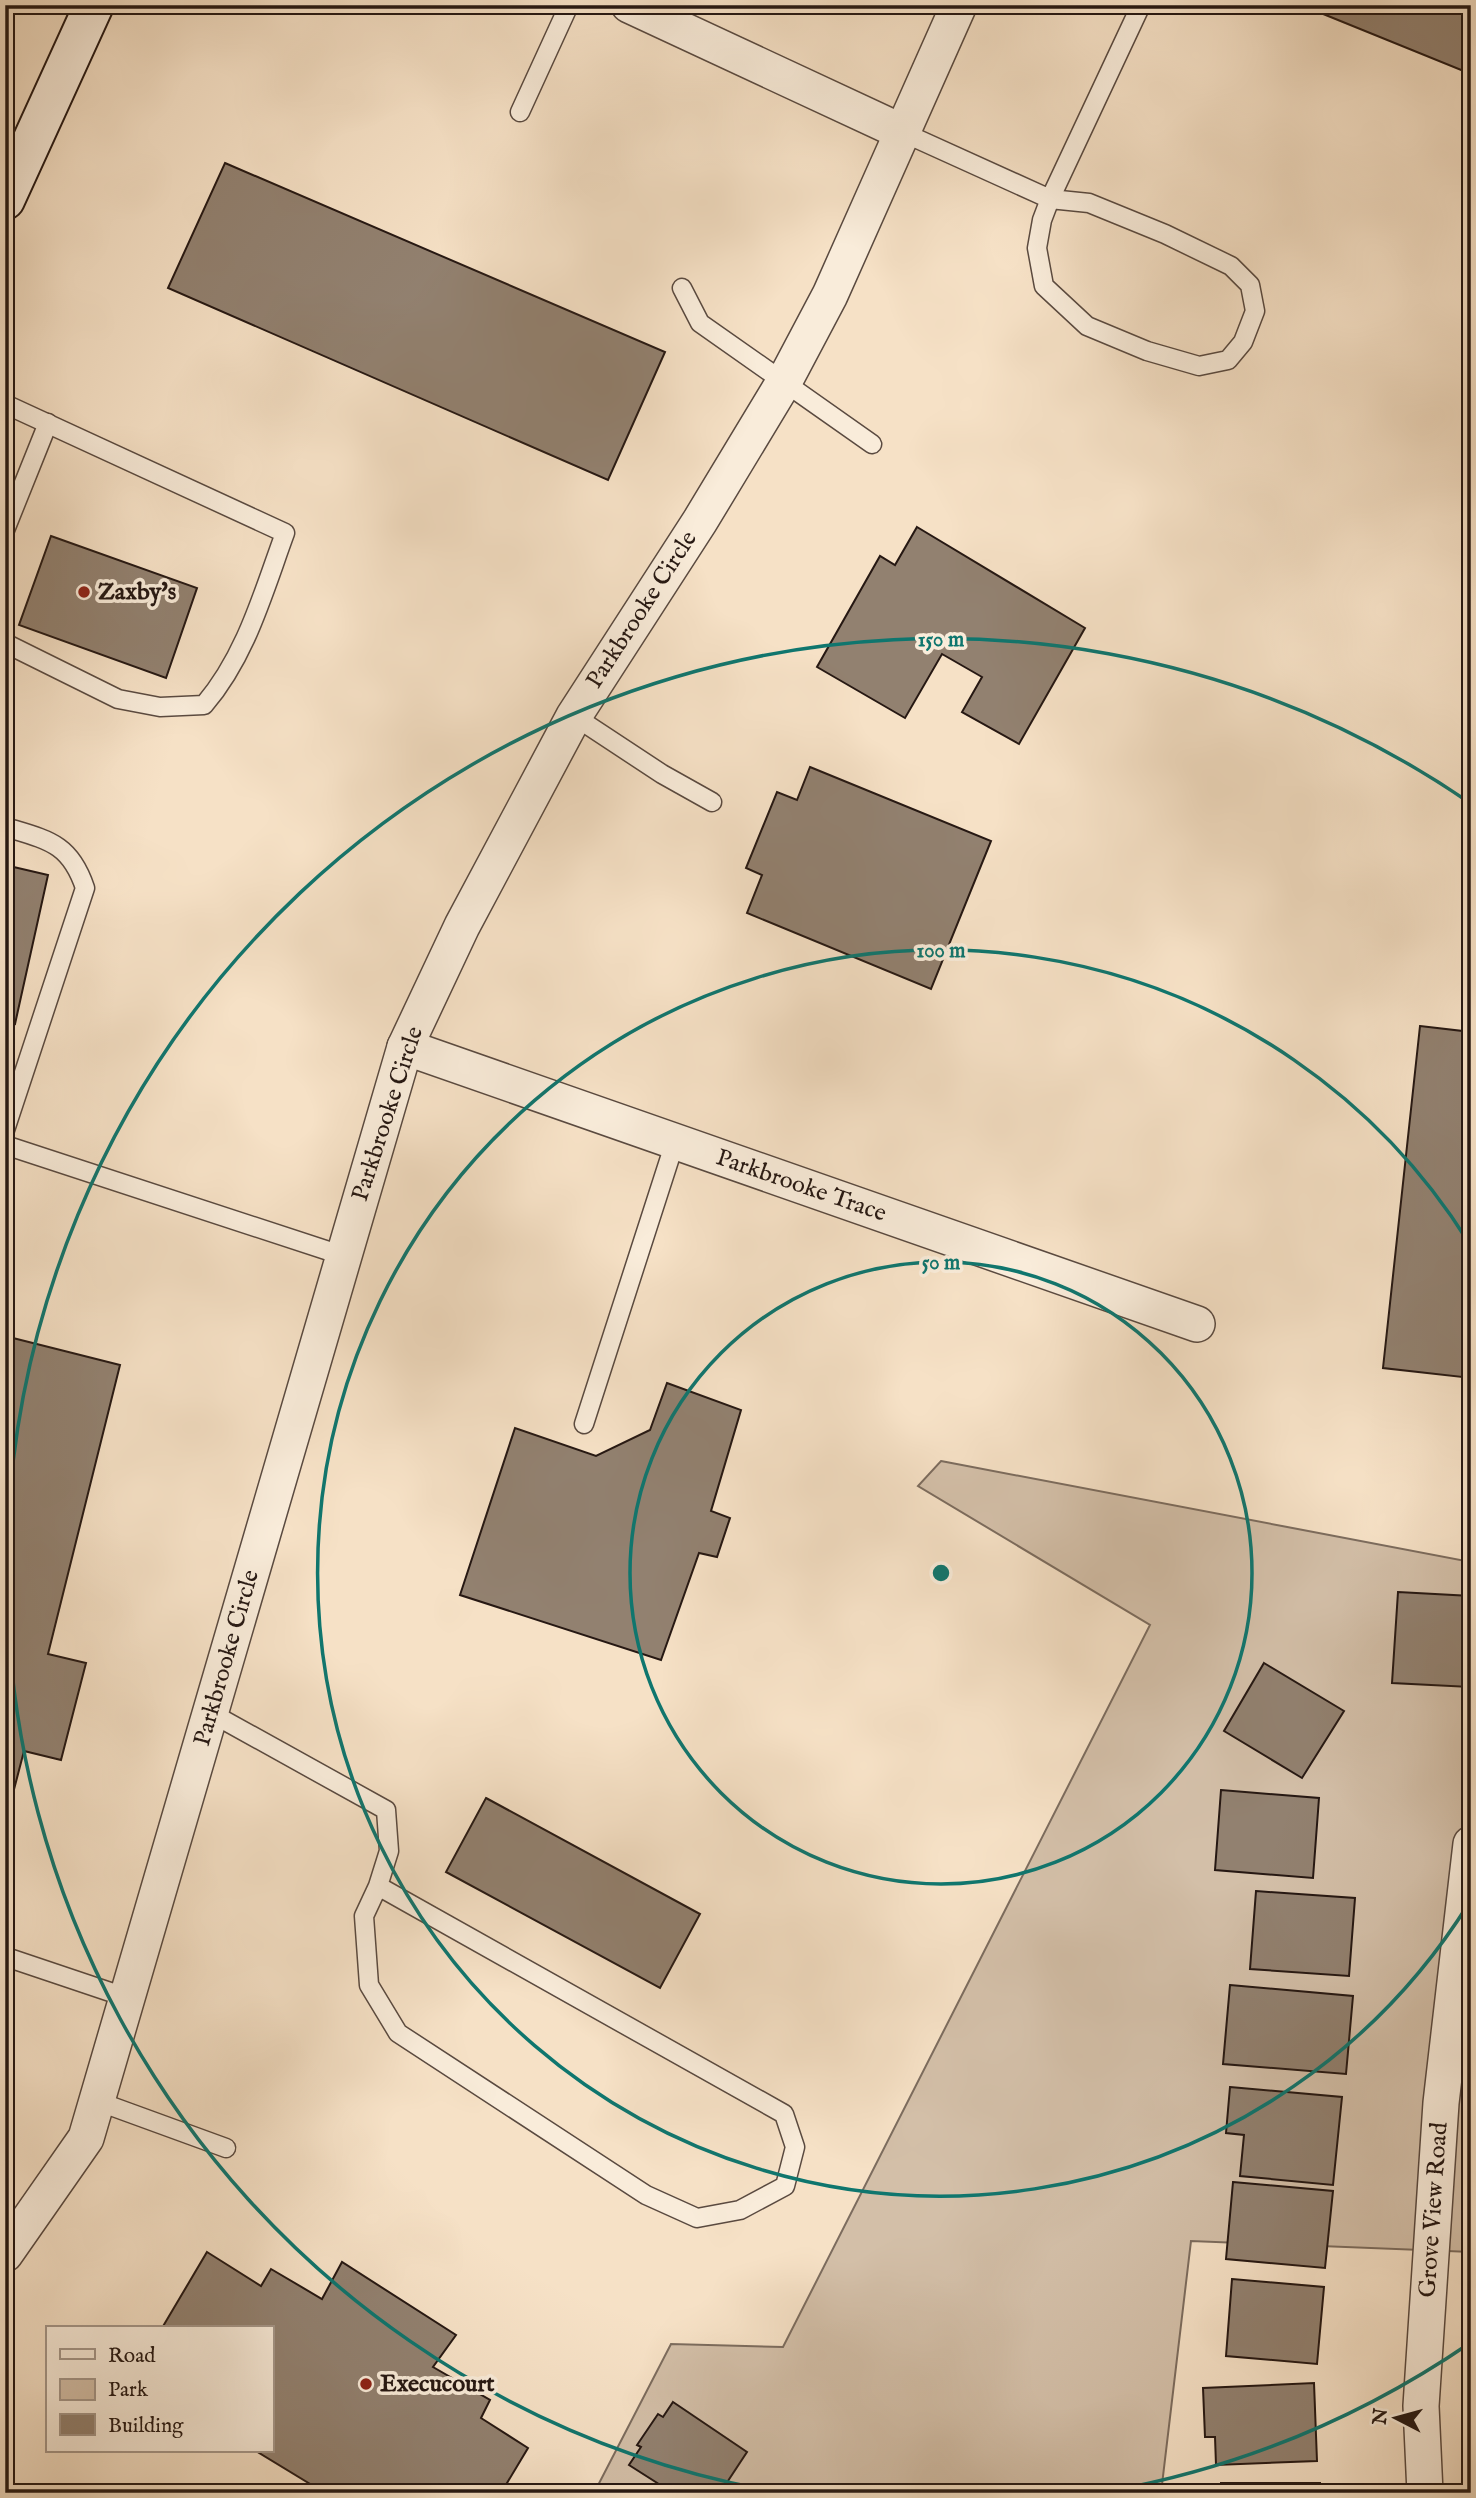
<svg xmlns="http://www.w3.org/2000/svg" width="1476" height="2498" font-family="'IM FELL English',serif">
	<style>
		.green { fill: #d3bfa8; stroke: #7c6c5e; stroke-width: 2 }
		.building { fill: #928170; stroke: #261813; stroke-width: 2 }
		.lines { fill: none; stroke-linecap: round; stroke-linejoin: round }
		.lane-casing { stroke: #5a4a40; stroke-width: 21 }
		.street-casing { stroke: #5a4a40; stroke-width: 38 }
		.secondary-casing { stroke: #261813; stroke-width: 42 }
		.lane { stroke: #f9ecda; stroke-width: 18 }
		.street { stroke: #f9ecda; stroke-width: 35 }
		.secondary { stroke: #f9ecda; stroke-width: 38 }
		.ring { fill: none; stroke: #0f766e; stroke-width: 3.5 }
		.poi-dot { fill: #8f2418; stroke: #f9ecda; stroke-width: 2.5 }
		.labels { text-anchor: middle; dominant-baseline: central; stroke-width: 7; stroke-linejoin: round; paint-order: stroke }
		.poi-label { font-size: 24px; font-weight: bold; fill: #261813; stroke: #f9ecda; text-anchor: start }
		.street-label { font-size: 24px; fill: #261813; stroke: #f9ecda }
		.centre { fill: #0f766e; stroke: #f9ecda; stroke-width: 3.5 }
		.ring-label { font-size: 21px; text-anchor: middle; font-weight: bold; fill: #0f766e; stroke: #f9ecda; stroke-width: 7; stroke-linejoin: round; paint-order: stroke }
	</style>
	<rect width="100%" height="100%" fill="#f6e1c6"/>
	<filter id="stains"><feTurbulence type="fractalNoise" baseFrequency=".00286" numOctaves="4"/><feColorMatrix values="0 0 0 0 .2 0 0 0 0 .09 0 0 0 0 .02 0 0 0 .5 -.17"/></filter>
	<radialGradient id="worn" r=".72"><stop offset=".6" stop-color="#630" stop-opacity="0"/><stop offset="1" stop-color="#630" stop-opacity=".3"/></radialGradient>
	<!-- green -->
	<polygon class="green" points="941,1461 1471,1562 1471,2252 1191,2241 1161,2493 594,2493 671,2344 783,2347 1150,1625 918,1486"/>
	<!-- building -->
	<g class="building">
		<polygon points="1301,5 1471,5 1471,74"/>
		<polygon points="225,163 665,352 608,480 168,288"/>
		<polygon points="917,527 1085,628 1019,744 962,712 982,677 942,654 905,718 817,667 880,556 895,565"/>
		<polygon points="51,536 197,588 166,678 19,625"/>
		<polygon points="810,767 991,841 931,989 747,913 762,875 746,868 777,792 797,800"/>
		<polygon points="5,865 48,875 15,1024 5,1022"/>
		<polygon points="1420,1026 1471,1032 1471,1378 1383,1368"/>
		<polygon points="5,1336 120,1365 48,1654 86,1663 61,1760 24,1751 5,1824"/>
		<polygon points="667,1383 741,1410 711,1511 730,1518 717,1557 699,1553 661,1660 460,1595 515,1428 596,1456 650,1430"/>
		<polygon points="1398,1592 1471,1596 1470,1687 1392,1683"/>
		<polygon points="1264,1663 1344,1711 1302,1778 1224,1731"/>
		<polygon points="1221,1790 1319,1798 1313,1878 1215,1870"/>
		<polygon points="486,1798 700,1914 660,1988 446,1872"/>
		<polygon points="1256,1891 1355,1898 1349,1976 1250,1969"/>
		<polygon points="1230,1985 1353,1996 1346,2074 1223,2064"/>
		<polygon points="1230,2087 1342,2097 1333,2185 1240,2176 1244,2135 1226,2133"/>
		<polygon points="1233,2182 1333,2191 1325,2268 1226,2259"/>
		<polygon points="207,2252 261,2286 271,2269 322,2299 342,2262 456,2335 433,2367 490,2400 481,2418 528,2448 501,2493 325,2493 256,2451 271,2451 271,2328 162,2328"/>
		<polygon points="1232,2279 1324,2287 1317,2364 1226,2356"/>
		<polygon points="1314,2383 1317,2461 1216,2465 1215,2437 1205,2437 1203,2388"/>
		<polygon points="673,2402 747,2452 720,2493 673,2493 629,2465 641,2447 637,2445 658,2414 663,2417"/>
		<rect x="1221" y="2483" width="99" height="10"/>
	</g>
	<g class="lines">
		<!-- lane casing -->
		<g class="lane-casing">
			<g id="lane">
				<polyline points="520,112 569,5"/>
				<polyline points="902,132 1050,199 1141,5"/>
				<polygon points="1050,199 1089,203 1165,234 1231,266 1250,285 1255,311 1243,342 1228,360 1199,366 1147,351 1087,326 1044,286 1037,248 1042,220"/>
				<polyline points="682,288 700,323 872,444"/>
				<path d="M5,404L285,533C263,593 246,656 204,705L160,707L118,699L5,643"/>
				<polyline points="5,530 48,423"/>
				<polyline points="574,716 662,774 712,802"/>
				<path d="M5,827C48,840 70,843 85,888L5,1130"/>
				<polyline points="5,1145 344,1256"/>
				<polyline points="584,1424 675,1142"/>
				<polyline points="211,1713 386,1810 389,1851 378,1886 364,1916 369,1985 398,2033 646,2195 697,2218 740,2210 785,2186 795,2147 784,2114 378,1886"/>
				<polyline points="12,1959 128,1998"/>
				<polyline points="97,2101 226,2148"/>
			</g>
		</g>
		<!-- street casing -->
		<g class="street-casing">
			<g id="street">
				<polyline points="629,5 902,132"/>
				<polyline points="405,1047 1197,1324"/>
				<polyline points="5,2254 86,2138 405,1047 462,926 574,716 700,521 784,382 830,295 959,5"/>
				<polyline points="1425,2493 1421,2406 1441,2103 1471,1844"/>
			</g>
		</g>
		<!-- secondary casing -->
		<g class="secondary-casing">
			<polyline id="secondary" points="5,200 94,5"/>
		</g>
		<!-- lane -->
		<use href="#lane" class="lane"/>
		<!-- street -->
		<use href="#street" class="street"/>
		<!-- secondary -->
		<use href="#secondary" class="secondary"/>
	</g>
	<!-- distance rings -->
	<g class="ring">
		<circle cx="941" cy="1573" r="311"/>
		<path d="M1469 1903A623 623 0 1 1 1469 1243"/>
		<path d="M1470 2343A934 934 0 0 1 1111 2491M771 2491A934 934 0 1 1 1470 803"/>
	</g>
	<!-- markers -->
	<g class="poi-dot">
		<circle cx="84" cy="592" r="7"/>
		<circle cx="366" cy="2384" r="7"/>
	</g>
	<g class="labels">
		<!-- poi labels -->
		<g class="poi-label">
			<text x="98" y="592">Zaxby's</text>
			<text x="380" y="2384">Execucourt</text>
		</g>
		<!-- street labels -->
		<g class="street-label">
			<text transform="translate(642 610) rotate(-57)">Parkbrooke Circle</text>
			<text transform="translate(388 1114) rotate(-72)">Parkbrooke Circle</text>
			<text transform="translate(801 1186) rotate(19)">Parkbrooke Trace</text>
			<text transform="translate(227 1658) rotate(-74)">Parkbrooke Circle</text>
			<text transform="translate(1434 2210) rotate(-86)">Grove View Road</text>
		</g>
	</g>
	<circle cx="941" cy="1573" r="10" class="centre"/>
	<g class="ring-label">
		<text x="941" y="646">150 m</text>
		<text x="941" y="957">100 m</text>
		<text x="941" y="1269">50 m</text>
	</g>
	<!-- margin -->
	<rect width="1476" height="2498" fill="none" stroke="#f6e1c6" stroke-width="28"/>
	<rect x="7" y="7" width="1462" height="2484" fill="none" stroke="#261813" stroke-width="3.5"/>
	<rect x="14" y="14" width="1448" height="2470" fill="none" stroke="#261813" stroke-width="2"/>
	<!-- legend -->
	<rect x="46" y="2326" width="228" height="126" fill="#f9ecda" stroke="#a5978a" stroke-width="2"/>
	<rect x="60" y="2349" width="35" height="10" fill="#f9ecda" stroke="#a5978a" stroke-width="2"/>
	<text x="108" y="2362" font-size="21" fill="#261813">Road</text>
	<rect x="60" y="2379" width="35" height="21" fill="#d3bfa8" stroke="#a5978a" stroke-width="2"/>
	<text x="108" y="2396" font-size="21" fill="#261813">Park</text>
	<rect x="60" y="2414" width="35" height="21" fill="#928170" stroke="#a5978a" stroke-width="2"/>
	<text x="108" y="2432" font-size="21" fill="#261813">Building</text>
	<!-- north arrow -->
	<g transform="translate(1396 2418) rotate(276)" stroke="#f9ecda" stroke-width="5" paint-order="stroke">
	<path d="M0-5L12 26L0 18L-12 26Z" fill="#261813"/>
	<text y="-10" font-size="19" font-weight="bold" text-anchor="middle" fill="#261813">N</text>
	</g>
	<rect width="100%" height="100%" filter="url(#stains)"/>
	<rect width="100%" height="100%" fill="url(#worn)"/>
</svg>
